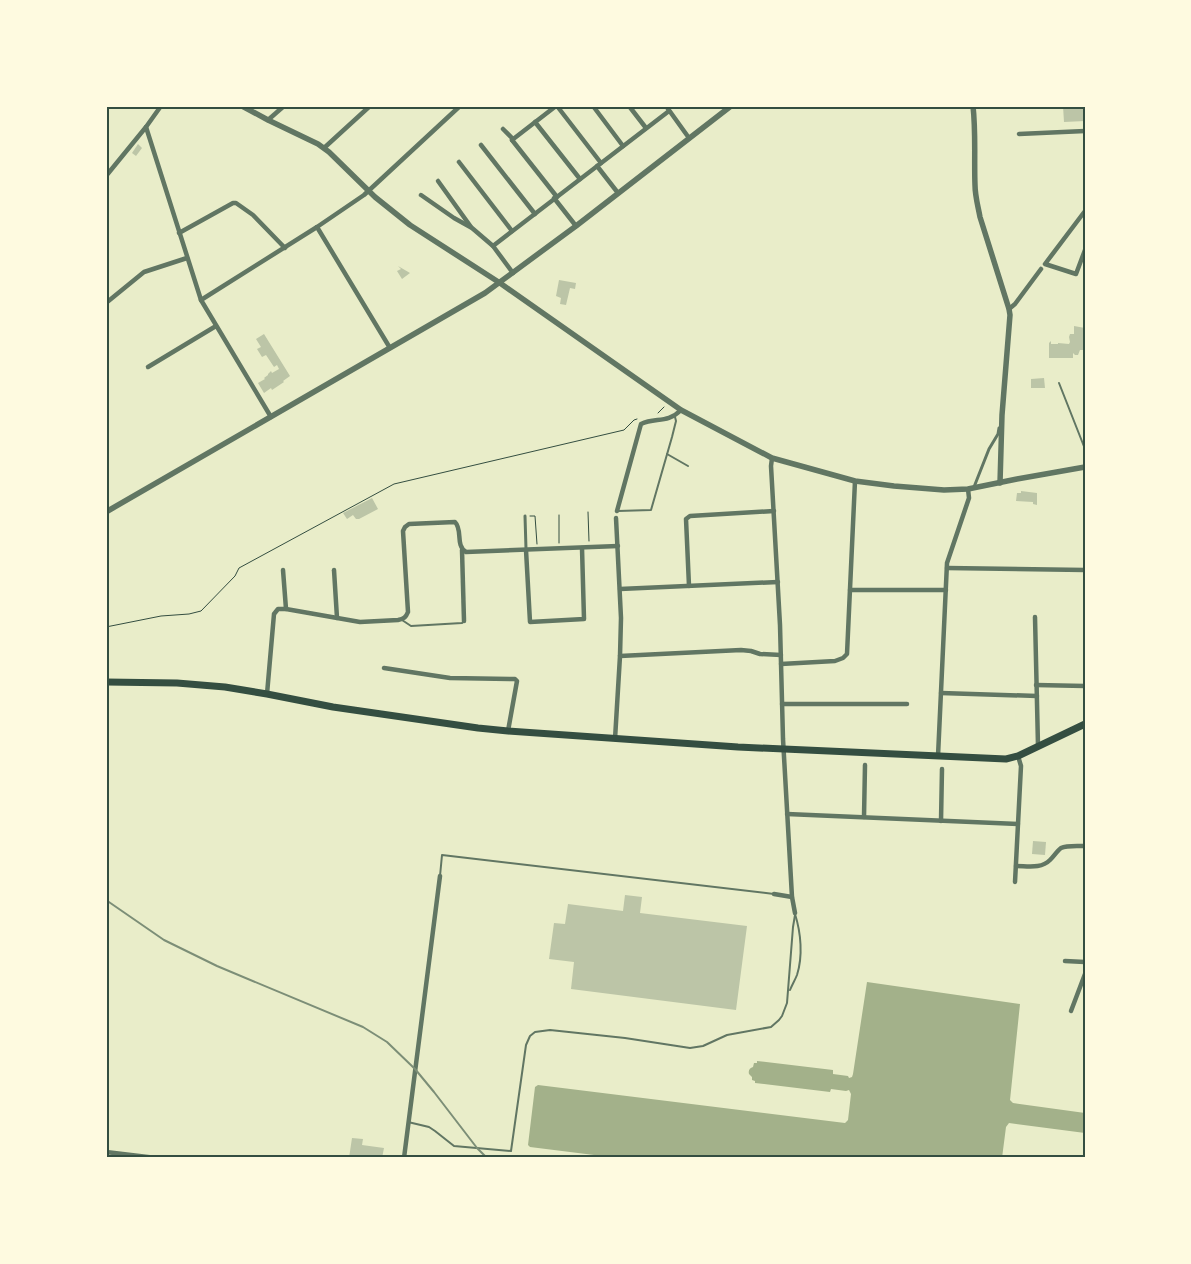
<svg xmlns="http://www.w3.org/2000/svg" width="1191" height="1264" font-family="Helvetica,sans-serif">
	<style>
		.water { fill: #a3b18a }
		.building { fill: #bcc5a7 }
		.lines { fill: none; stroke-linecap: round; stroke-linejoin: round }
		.path { stroke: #344e41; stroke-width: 1 }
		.service { stroke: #617663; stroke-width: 2 }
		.pedestrian { stroke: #617663; stroke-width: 3 }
		.minor { stroke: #617663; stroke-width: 4.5 }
		.tertiary { stroke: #617663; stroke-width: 5.5 }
		.primary { stroke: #344e41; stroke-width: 7 }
		.rail { stroke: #7c8e77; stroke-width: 2 }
		.neatline { fill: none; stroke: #344e41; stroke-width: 2 }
	</style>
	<rect width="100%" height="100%" fill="#e9edc9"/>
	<!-- water -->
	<path class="water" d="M867,982L1020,1004L1010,1100L1013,1103L1085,1113V1133L1009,1123L1006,1127L1002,1158H618L530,1147L528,1145L535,1087L538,1085L845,1123L848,1120L851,1094L849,1090L846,1091L831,1089L830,1092L755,1083V1081L752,1080V1077L749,1074C748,1070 750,1068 753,1067L754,1063H757V1061L833,1070V1074L848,1076L849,1078L852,1077L853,1074Z"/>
	<!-- building -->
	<g class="building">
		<polygon points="1063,106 1084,106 1085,121 1064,122"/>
		<polygon points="138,144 142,148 136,156 132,153"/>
		<polygon points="398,266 410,273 402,279 397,271 401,269"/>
		<polygon points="559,280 576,283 575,289 570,288 566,305 560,304 561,298 556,296"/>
		<polygon points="1074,326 1085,328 1085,350 1080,350 1078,355 1075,355 1073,353 1073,358 1049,358 1049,343 1051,341 1051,344 1058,344 1058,343 1069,344 1070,342 1069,337 1070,334 1074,334"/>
		<polygon points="264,334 290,376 283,381 284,382 272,390 271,388 264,393 258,383 265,379 264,378 268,375 268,374 271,371 272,373 279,369 277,365 274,367 266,355 262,357 257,349 261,347 256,339"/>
		<polygon points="1044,378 1045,388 1031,388 1031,379"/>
		<polygon points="1021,491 1037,493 1037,505 1033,504 1033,502 1016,501 1017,493 1021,493"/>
		<polygon points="372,498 378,509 359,519 356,519 353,515 347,519 343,513"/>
		<polygon points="1033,841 1046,842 1045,855 1032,854"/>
		<polygon points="625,895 642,897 640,913 747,926 736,1010 571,989 574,962 549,959 554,923 565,924 568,904 623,911"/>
		<polygon points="352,1138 363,1139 362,1145 384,1148 382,1158 349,1158"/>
	</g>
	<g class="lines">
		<!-- path -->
		<g class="path">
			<polyline points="658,413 664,407"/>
			<polyline points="588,512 589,541"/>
			<polyline points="559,515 559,543"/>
			<polyline points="530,516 535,516 537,544"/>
			<polyline points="106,627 161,616 189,614 201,611 235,576 239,568 394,484 624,430 634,420 637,419"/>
		</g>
		<!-- service -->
		<g class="service">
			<polyline points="1059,383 1085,449"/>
			<polyline points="667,454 688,466"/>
			<polyline points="618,511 651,510 672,437 676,421 675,417"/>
			<polyline points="402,620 411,626 462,623 464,621"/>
			<polyline points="440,876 442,855 774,894"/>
			<path d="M790,990C792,985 795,980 797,975C803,956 801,933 795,914"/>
			<polyline points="408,1122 429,1127 435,1131 454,1146 511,1151 526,1045 530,1036 535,1032 550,1030 625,1038 690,1048 703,1046 727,1035 771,1027 779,1020 782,1016 787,1003 793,927 795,915"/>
		</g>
		<!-- pedestrian -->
		<g class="pedestrian">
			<polyline points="974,487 989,449 998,434 999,428"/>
			<polyline points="525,516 526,549"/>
		</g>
		<!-- minor -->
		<g class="minor">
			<polyline points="557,106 601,163"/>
			<polyline points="593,106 623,146"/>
			<polyline points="629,106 646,128"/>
			<polyline points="666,106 689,138"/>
			<polyline points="268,120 284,106"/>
			<polyline points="535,122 580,179"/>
			<polyline points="146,127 201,300 271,417"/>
			<polyline points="503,129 513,139 512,140 557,197"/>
			<polyline points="1019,134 1085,131"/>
			<polyline points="512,140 556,106"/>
			<polyline points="481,145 535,214"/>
			<polyline points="324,148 370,106"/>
			<polyline points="459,162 512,231"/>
			<polyline points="597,166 618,193"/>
			<polyline points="106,176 146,127 161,106"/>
			<polyline points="438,181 471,227"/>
			<polyline points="421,195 454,218 472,228 493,246 513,273"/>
			<polyline points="554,198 576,226"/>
			<polyline points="1085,211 1045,264 1076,274 1085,250"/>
			<polyline points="317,227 390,348"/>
			<polyline points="179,233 233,203 236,203 253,215 285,248"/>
			<polyline points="493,246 669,111"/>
			<polyline points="201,300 317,227 364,195 460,106"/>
			<polyline points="106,303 144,272 187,258"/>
			<polyline points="1009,309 1015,304 1041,269"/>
			<polyline points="148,367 216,326"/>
			<polyline points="772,458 771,466 780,625 783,739 792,897 795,913"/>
			<path d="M617,511L641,424C656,417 667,424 681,410"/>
			<polyline points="462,550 464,621"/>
			<polyline points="526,550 530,622 584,619 582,548"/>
			<polyline points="947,568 1085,570"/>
			<polyline points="283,570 286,609"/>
			<polyline points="334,570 337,618"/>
			<polyline points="689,586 686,519 690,516 774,511"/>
			<polyline points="620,589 778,582"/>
			<polyline points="850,590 946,590"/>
			<polyline points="1035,617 1038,746"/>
			<polyline points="620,656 741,650 751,651 760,654 781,655"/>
			<polyline points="781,664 835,661 843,658 847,654 855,481"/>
			<polyline points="384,668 450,678 515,679 517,681 508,731"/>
			<polyline points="1036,685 1085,686"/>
			<polyline points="941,693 1037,696"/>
			<path d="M267,694L274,614L278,609H286L360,622L398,620C404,619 406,617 408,612L403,531L405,527L409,524L455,522C463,530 455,545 466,552L618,546"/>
			<polyline points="782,704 907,704"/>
			<polyline points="615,739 620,656 621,618 616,518"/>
			<polyline points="938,756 947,563 969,498 968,489"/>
			<polyline points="787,814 1018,824"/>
			<polyline points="864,817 865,765"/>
			<polyline points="941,821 942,769"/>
			<path d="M1016,866C1028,866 1041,869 1050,860C1054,856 1057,851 1061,848C1067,845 1078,846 1085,846"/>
			<polyline points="1015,882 1021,766 1018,756"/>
			<polyline points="774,894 792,897"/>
			<polyline points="1065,961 1085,962"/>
			<polyline points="1071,1011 1085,974"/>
			<polyline points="106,1152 156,1158"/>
			<polyline points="404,1158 440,876"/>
		</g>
		<!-- tertiary -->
		<g class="tertiary">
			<polyline points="242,106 268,120 318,144 329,152 375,197 410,225 500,283 681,410 772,458 855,481 894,486 944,490 968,489 1017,479 1085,467"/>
			<path d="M973,106C976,133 974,159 975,185C975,196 978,206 980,217L1009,309L1010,315L1002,415L1000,483"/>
			<polyline points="106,512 485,293 576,226 731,106"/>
		</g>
		<!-- primary -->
		<polyline class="primary" points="106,682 177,683 225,687 267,694 333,707 478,728 508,731 738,747 1006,759 1018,756 1085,724"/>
		<!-- rail -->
		<polyline class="rail" points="106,900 164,940 217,966 363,1027 387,1042 415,1069 434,1092 477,1148 487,1158"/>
	</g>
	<!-- border -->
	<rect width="1191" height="1264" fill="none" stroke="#fefae0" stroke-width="215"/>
	<rect x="108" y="108" width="976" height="1048" class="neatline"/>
</svg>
